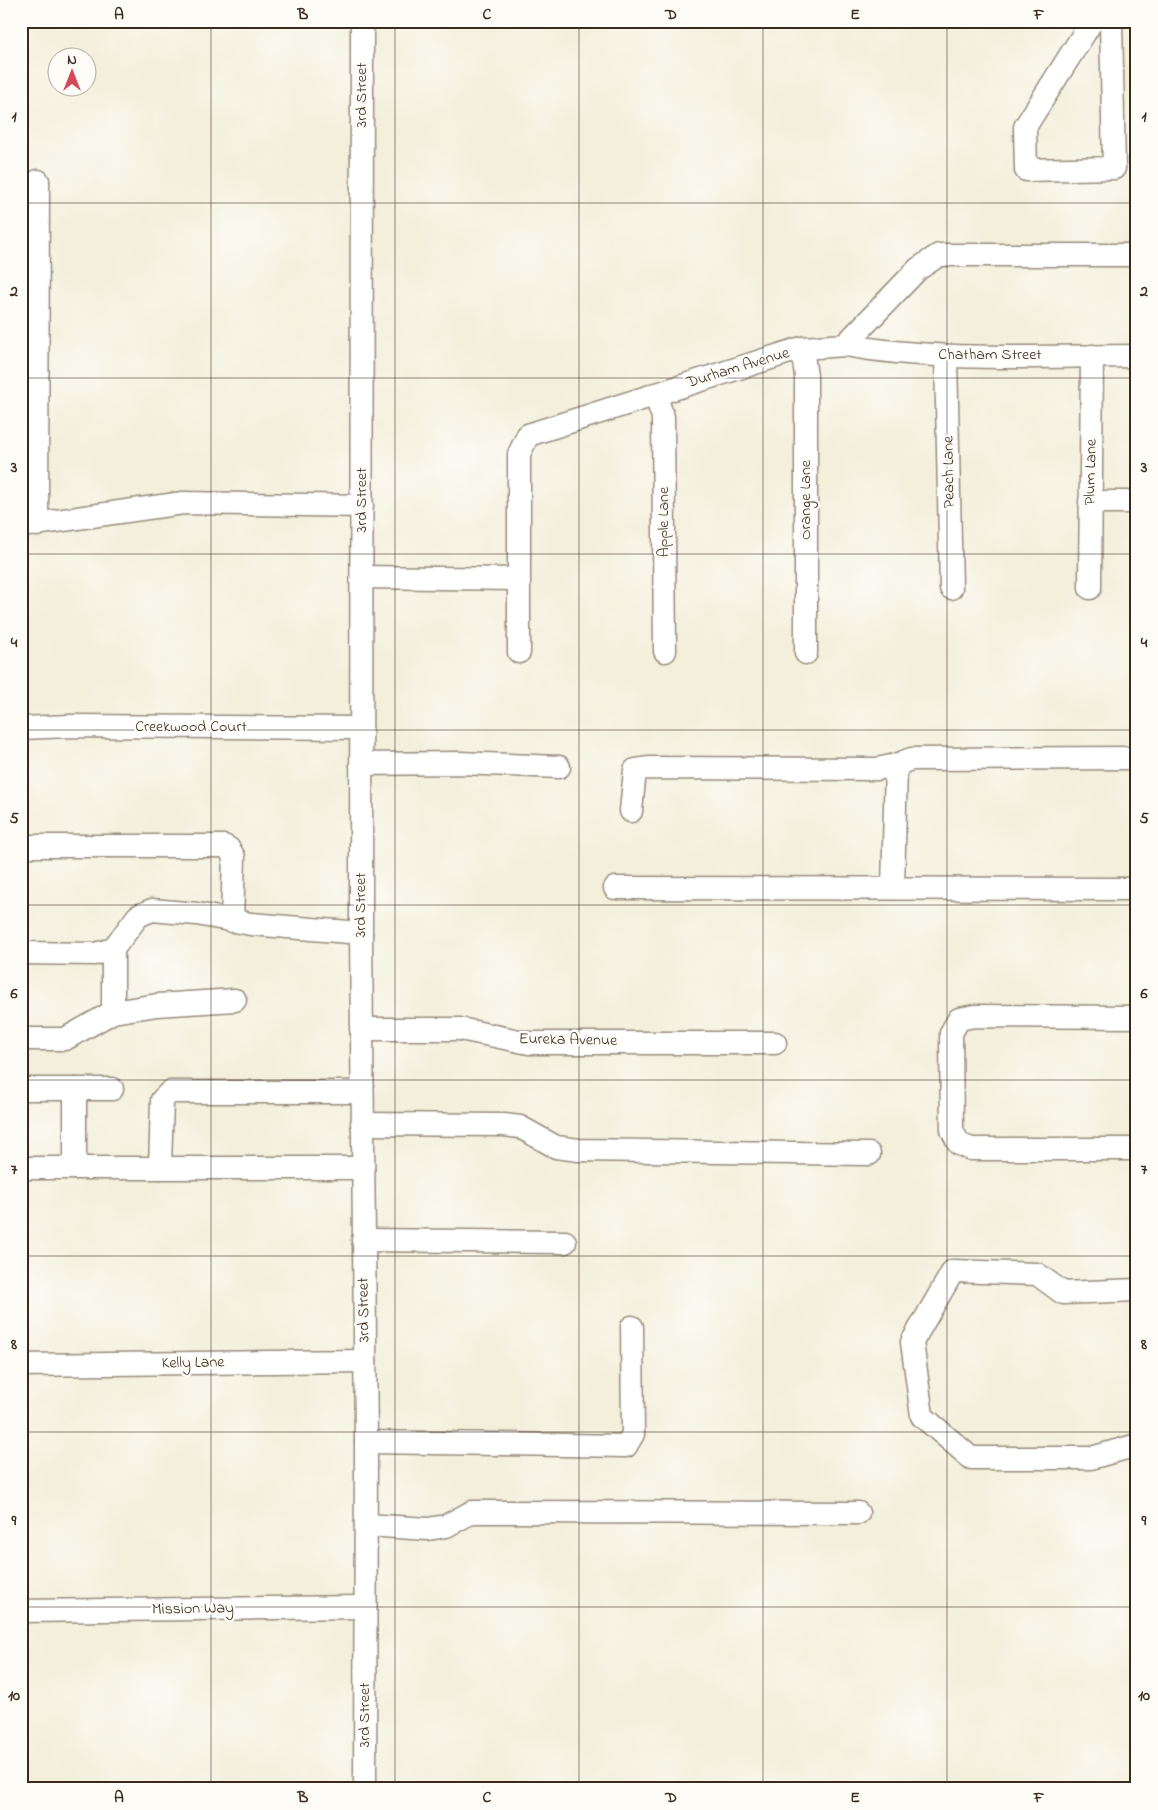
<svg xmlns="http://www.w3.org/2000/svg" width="1158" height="1810" font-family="'Indie Flower',sans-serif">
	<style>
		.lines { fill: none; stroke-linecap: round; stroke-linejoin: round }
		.minor-casing { stroke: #978c7c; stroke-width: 25 }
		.minor { stroke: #fff; stroke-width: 22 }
		.grid { fill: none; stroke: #3b2a1e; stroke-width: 1; stroke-opacity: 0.55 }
		.labels { text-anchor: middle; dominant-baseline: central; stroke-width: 5; stroke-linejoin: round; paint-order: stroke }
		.street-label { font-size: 16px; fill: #3b2a1e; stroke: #fdfcf7 }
		.neatline { fill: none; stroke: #3b2a1e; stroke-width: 2 }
		.grid-label { font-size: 16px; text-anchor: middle; font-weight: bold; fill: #3b2a1e }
	</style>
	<rect width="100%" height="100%" fill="#fdfcf7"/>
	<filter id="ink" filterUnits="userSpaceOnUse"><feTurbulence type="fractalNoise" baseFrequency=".02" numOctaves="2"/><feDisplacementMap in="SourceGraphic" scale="10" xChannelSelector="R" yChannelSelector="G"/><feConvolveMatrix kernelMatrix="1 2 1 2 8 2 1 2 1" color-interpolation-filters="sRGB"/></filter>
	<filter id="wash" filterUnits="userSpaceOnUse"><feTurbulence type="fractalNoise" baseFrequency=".0096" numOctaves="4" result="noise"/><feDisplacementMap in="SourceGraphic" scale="20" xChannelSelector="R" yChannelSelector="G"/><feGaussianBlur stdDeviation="1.12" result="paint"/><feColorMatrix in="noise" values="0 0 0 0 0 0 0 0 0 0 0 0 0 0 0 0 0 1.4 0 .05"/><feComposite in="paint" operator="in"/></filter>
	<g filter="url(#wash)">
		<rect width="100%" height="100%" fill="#f3efdb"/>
	</g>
	<g filter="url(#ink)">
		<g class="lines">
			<!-- minor casing -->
			<g class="minor-casing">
				<g id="minor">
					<polyline points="362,21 361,933 366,1442 365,1789"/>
					<polyline points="1092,21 1025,127 1026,170 1114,168 1111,21"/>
					<path d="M845,345C941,362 1039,356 1137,356"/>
					<polyline points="802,348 806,376 806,653"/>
					<polyline points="946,356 951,588"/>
					<polyline points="655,394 663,417 665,651"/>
					<polyline points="1090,502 1137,502"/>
					<polyline points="37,525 38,181"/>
					<polyline points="21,526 183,503 362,506"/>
					<polyline points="362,577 518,579"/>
					<polyline points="1090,588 1092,356"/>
					<polyline points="519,652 519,454 528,435 802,348 845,345 918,269 939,255 1137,255"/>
					<polyline points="21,728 70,726 361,728"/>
					<polyline points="361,764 459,763 559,767"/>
					<polyline points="631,811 635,770 648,768 877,769 896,765 911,759 1137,758"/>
					<polyline points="21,846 224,846 229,849 234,857 232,921"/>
					<polyline points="615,888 1137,889"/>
					<polyline points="893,888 896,765"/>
					<polyline points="113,949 113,1012"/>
					<polyline points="21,953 95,954 113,949 138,916 152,910 197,914 251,924 361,933"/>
					<polyline points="1137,1017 975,1016 959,1019 951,1033 952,1130 959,1144 971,1149 1137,1149"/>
					<polyline points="361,1029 460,1029 529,1043 775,1043"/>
					<polyline points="21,1039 65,1039 113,1012 157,1005 235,1000"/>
					<polyline points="21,1089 112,1089"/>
					<polyline points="362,1124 504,1125 520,1127 556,1147 579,1150 869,1154"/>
					<polyline points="21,1168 363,1168"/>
					<polyline points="75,1168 75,1089"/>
					<polyline points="160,1168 162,1100 170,1092 362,1092"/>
					<polyline points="363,1240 565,1242"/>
					<polyline points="1137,1290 1063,1293 1037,1274 953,1271 912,1342 922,1416 971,1458 1091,1458 1137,1445"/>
					<polyline points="21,1365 365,1361"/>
					<polyline points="366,1442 626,1446 633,1434 632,1327"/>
					<polyline points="366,1525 428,1529 446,1526 472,1512 858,1513"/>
					<polyline points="21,1611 365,1607"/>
				</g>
			</g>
			<!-- minor -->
			<use href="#minor" class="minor"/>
		</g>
	</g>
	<!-- grid -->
	<path class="grid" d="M211,21V1789M395,21V1789M579,21V1789M763,21V1789M947,21V1789M21,203H1137M21,378H1137M21,554H1137M21,730H1137M21,905H1137M21,1080H1137M21,1256H1137M21,1432H1137M21,1607H1137"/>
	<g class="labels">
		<!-- street labels -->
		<g class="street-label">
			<text transform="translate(362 95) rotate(-90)">3rd Street</text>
			<text x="990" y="355">Chatham Street</text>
			<text transform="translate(738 368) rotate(-17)">Durham Avenue</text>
			<text transform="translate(949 472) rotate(-91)">Peach Lane</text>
			<text transform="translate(1091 472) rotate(-89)">Plum Lane</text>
			<text transform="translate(362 500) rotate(-90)">3rd Street</text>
			<text transform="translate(806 500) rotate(-90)">Orange Lane</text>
			<text transform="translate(664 522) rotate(-90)">Apple Lane</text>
			<text x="191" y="727">Creekwood Court</text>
			<text transform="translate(361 905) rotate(-90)">3rd Street</text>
			<text transform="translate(568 1040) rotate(1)">Eureka Avenue</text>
			<text transform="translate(364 1310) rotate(-91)">3rd Street</text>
			<text transform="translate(193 1363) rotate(-1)">Kelly Lane</text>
			<text transform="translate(193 1609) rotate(-1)">Mission Way</text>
			<text transform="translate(365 1715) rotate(-90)">3rd Street</text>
		</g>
	</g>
	<!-- margin -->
	<rect width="1158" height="1810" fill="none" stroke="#fdfcf7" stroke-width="55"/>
	<!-- north arrow -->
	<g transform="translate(72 72)"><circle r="24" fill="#fdfcf7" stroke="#afa8a0"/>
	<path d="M0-4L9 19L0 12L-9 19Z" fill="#d1495b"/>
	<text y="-8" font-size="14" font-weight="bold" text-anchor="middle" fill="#3b2a1e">N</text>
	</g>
	<rect x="28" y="28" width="1102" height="1754" class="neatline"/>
	<g class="grid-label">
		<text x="119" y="19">A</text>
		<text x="303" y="19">B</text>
		<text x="487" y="19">C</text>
		<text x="671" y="19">D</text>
		<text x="855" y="19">E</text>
		<text x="1039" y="19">F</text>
		<text x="14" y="121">1</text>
		<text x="1144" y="121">1</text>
		<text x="14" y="296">2</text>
		<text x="1144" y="296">2</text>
		<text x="14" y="472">3</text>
		<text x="1144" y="472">3</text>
		<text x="14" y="647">4</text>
		<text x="1144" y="647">4</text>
		<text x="14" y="823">5</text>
		<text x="1144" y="823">5</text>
		<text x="14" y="998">6</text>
		<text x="1144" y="998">6</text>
		<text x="14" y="1174">7</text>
		<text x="1144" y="1174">7</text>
		<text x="14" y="1349">8</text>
		<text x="1144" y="1349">8</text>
		<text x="14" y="1525">9</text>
		<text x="1144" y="1525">9</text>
		<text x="14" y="1700">10</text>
		<text x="1144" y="1700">10</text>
		<text x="119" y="1802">A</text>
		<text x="303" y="1802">B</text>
		<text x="487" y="1802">C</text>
		<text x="671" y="1802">D</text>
		<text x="855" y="1802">E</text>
		<text x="1039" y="1802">F</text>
	</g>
</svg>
